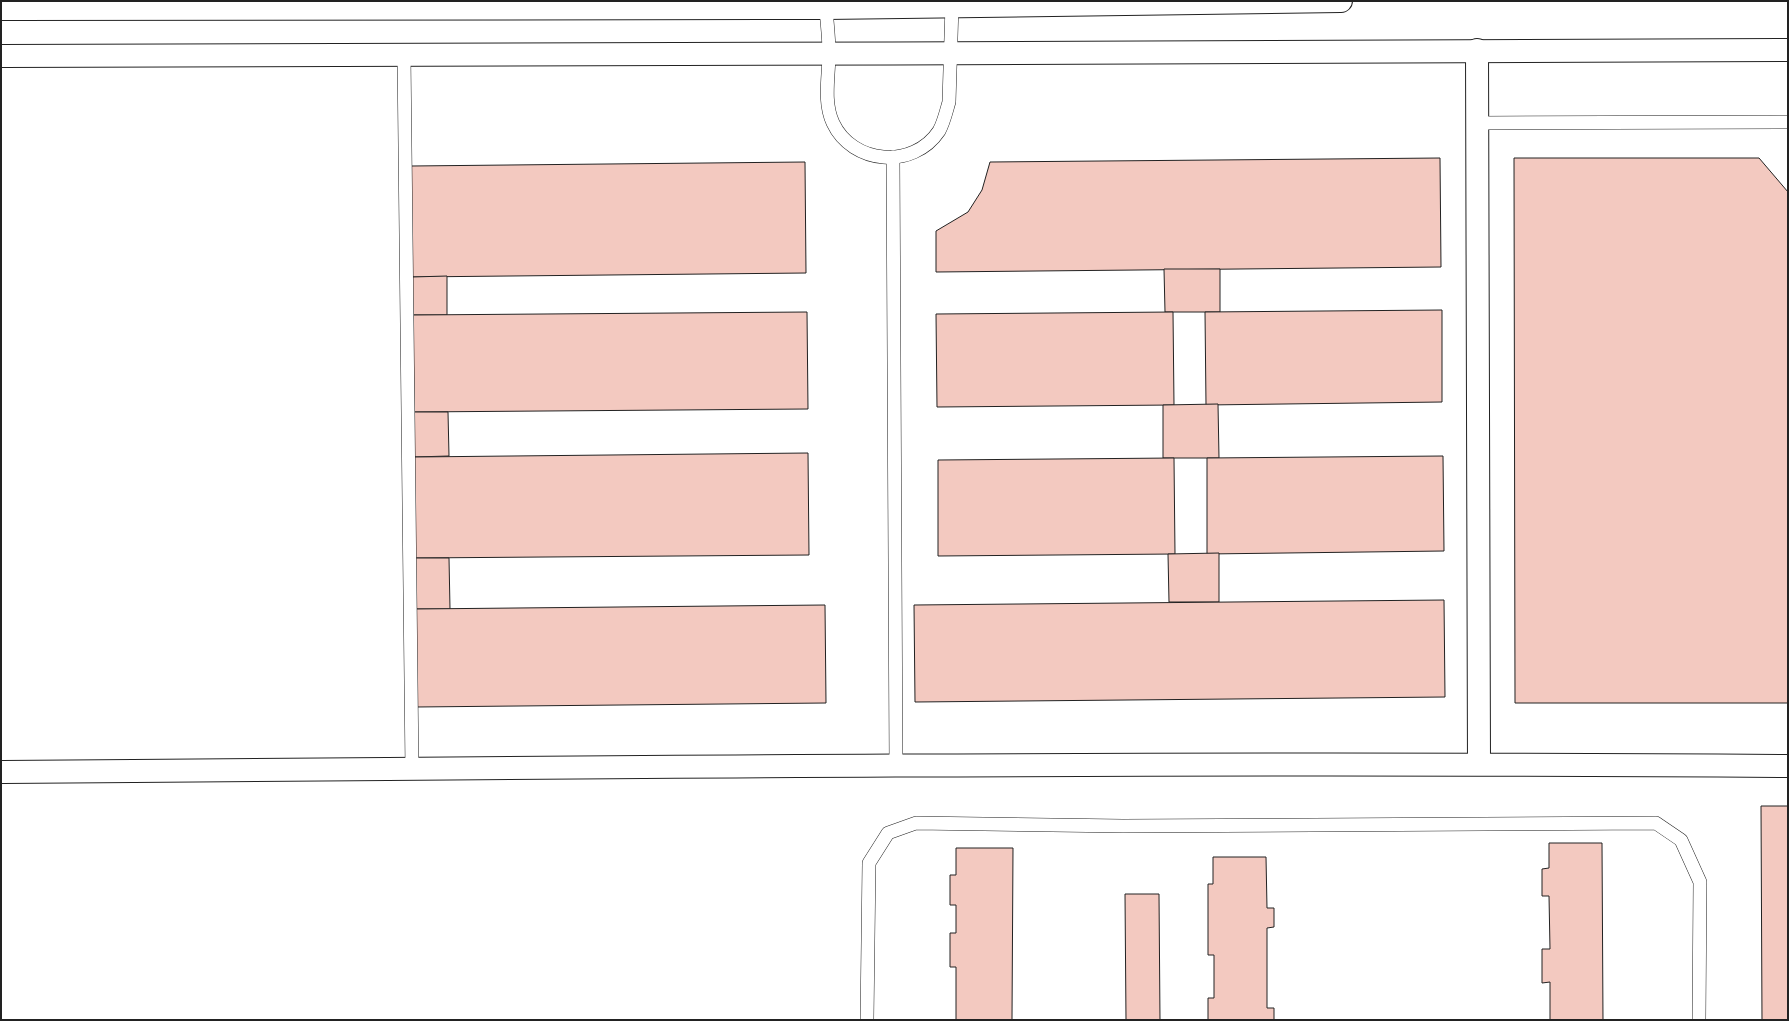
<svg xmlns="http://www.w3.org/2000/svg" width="1789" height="1021" font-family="Ubuntu,sans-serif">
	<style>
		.building { fill: #f3c9c0; stroke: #222 }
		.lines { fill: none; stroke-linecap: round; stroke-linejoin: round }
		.lane-casing { stroke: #222; stroke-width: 14 }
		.street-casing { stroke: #222; stroke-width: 24 }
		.secondary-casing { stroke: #222; stroke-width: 24 }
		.lane { stroke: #fff; stroke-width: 13 }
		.street { stroke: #fff; stroke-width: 22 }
		.secondary { stroke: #fff; stroke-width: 22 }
	</style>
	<rect width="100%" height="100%" fill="#fff"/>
	<!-- building -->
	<g class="building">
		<polygon points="1440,158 1441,267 936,272 936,231 968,212 982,190 990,162"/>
		<polygon points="1514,158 1759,158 1788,192 1788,703 1515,703"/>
		<polygon points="805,162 806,273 412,277 411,166"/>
		<polygon points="1164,269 1220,269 1220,312 1165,312"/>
		<polygon points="447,276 447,315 413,315 412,277"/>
		<polygon points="1442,310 1442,402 1206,405 1205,312"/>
		<polygon points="807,312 808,409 414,412 413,315"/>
		<polygon points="1173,312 1174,405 937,407 936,314"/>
		<polygon points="1218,404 1219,458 1163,458 1163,405"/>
		<polygon points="414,412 448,412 449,456 414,457"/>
		<polygon points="808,453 809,555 415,558 414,457"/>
		<polygon points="1443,456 1444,551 1207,554 1207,458"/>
		<polygon points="1174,458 1175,554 938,556 938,460"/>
		<polygon points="1219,553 1219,602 1169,602 1168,554"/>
		<polygon points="415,558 449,558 450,609 415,609"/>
		<polygon points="1444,600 1445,697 915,702 914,605"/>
		<polygon points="825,605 826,703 416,707 415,609"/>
		<polygon points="1761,806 1788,806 1788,1020 1762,1020"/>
		<polygon points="1549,843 1602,843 1603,1020 1550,1020 1550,982 1542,983 1542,949 1550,949 1549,896 1542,896 1542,869 1549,868"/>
		<polygon points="956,848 1013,848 1012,1020 956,1020 956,967 950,967 950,933 956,933 956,905 950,905 950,875 956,875"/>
		<polygon points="1213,857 1266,857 1267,908 1274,908 1274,927 1267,928 1267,1008 1274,1008 1274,1020 1208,1020 1208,998 1214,998 1214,955 1208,955 1208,884 1213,884"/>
		<polygon points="1125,894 1159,894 1160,1020 1126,1020"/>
	</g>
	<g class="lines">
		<!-- lane casing -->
		<g class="lane-casing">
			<g id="lane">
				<path d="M826,8C827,23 829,38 829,53C829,76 823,102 833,123C852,164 913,170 939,131C944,122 946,112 949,102L952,5"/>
				<polyline points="404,56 412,769"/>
				<polyline points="1477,123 1788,122"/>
				<polyline points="893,157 896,765"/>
				<polyline points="867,1020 869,863 888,833 916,823 1123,826 1656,823 1681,840 1700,882 1699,1020"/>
			</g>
		</g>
		<!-- street casing -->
		<g class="street-casing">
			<g id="street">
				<polyline points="1477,50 1479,764"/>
				<path d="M1,56C597,56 1192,51 1788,50"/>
				<path d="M1,772C597,767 1192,762 1788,766"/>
			</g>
		</g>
		<!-- secondary casing -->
		<g class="secondary-casing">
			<polyline id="secondary" points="1,9 826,8 1341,1"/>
		</g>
		<!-- lane -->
		<use href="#lane" class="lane"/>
		<!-- street -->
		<use href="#street" class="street"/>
		<!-- secondary -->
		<use href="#secondary" class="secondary"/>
	</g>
	<!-- border -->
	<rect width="1789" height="1021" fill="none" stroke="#222222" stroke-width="4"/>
</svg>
